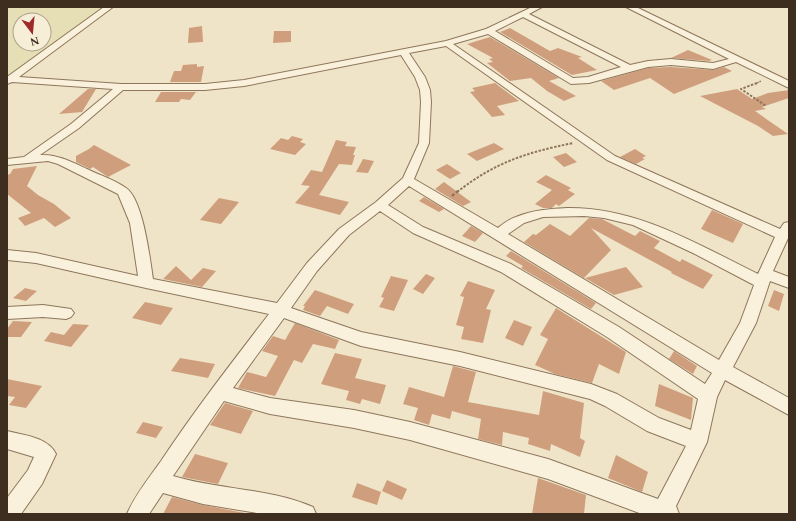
<svg xmlns="http://www.w3.org/2000/svg" width="796" height="521" font-family="Spectral,serif">
	<style>
		.farmland { fill: #e6deb5; fill-rule: evenodd }
		.building { fill: #cf9f7d }
		.lines { fill: none; stroke-linecap: round; stroke-linejoin: round }
		.minor-casing { stroke: #8d765c; stroke-width: 2 }
		.path-far2 { stroke: #8d765c; stroke-width: 1.5; stroke-dasharray: 1.5 1; stroke-linecap: butt }
		.path-far1 { stroke: #8d765c; stroke-width: 2; stroke-dasharray: 2.5 1.5; stroke-linecap: butt }
		.path { stroke: #8d765c; stroke-width: 2.5; stroke-dasharray: 3 2; stroke-linecap: butt }
		.minor { fill: #faf1dc; fill-rule: evenodd }
	</style>
	<rect width="100%" height="100%" fill="#f0e4c8"/>
	<!-- farmland -->
	<path class="farmland" d="M7,7H105L7,77ZM20,20H44V44H20Z"/>
	<!-- building -->
	<g class="building">
		<polygon points="202,26 203,42 188,43 189,28"/>
		<polygon points="510,28 550,51 558,48 582,57 578,58 597,70 572,75 500,32"/>
		<polygon points="274,31 291,31 291,42 273,43"/>
		<polygon points="490,37 559,78 549,81 576,96 564,101 547,91 531,78 510,81 487,63 493,62 489,59 493,58 467,44"/>
		<polygon points="688,50 712,60 709,61 671,58"/>
		<polygon points="197,64 197,67 204,66 201,82 170,82 174,71 181,71 183,65"/>
		<polygon points="671,67 713,70 724,67 732,71 674,94 650,78 614,90 601,81 648,68"/>
		<polygon points="495,83 519,101 497,106 505,115 492,117 470,92 475,91 472,88"/>
		<polygon points="88,89 96,89 82,112 59,114"/>
		<polygon points="737,89 752,99 768,93 789,90 789,98 762,107 766,109 755,111 788,134 773,136 758,126 700,96"/>
		<polygon points="161,92 196,92 190,100 181,99 179,102 155,102"/>
		<polygon points="292,136 303,139 300,142 306,144 295,155 270,149 281,138 288,140"/>
		<polygon points="336,140 347,142 345,146 356,147 353,155 355,155 352,165 339,164 319,195 349,202 340,215 295,203 310,186 301,185 311,170 322,172"/>
		<polygon points="494,143 504,149 477,161 467,154"/>
		<polygon points="94,145 131,165 108,177 93,167 90,169 76,162 76,156 89,149"/>
		<polygon points="635,149 646,156 642,158 645,159 636,164 620,157"/>
		<polygon points="566,153 577,162 564,167 553,157"/>
		<polygon points="363,159 374,161 368,173 356,172"/>
		<polygon points="447,164 461,173 450,179 436,170"/>
		<polygon points="37,166 27,186 38,195 54,204 71,218 55,227 44,218 25,226 18,218 31,213 7,194 7,175 10,174 13,169"/>
		<polygon points="546,175 571,188 568,190 575,194 559,206 556,204 552,208 543,208 535,204 552,190 536,182"/>
		<polygon points="444,182 471,202 463,206 435,189"/>
		<polygon points="424,197 444,209 439,212 419,201"/>
		<polygon points="219,198 239,202 221,224 200,220"/>
		<polygon points="712,210 743,224 733,243 701,229"/>
		<polygon points="589,218 602,219 635,236 640,231 660,241 654,248 680,262 682,259 713,275 703,289 671,273 672,272 591,228 611,250 584,278 524,242 533,234 536,235 550,224 570,236"/>
		<polygon points="471,226 483,233 475,242 462,236"/>
		<polygon points="511,251 596,303 591,309 521,268 523,266 506,256"/>
		<polygon points="176,266 191,280 203,268 216,271 202,287 163,279"/>
		<polygon points="626,267 643,287 614,295 585,278"/>
		<polygon points="426,274 435,278 423,294 413,289"/>
		<polygon points="391,276 408,280 394,311 379,307 384,298 381,297"/>
		<polygon points="468,281 495,290 486,309 491,310 483,343 461,339 464,327 456,325 464,297 460,296"/>
		<polygon points="25,288 37,291 26,301 13,298"/>
		<polygon points="315,290 354,304 348,314 327,306 320,316 303,310 305,306 303,306"/>
		<polygon points="774,290 784,294 779,311 768,306"/>
		<polygon points="145,302 173,308 161,325 132,318"/>
		<polygon points="556,308 626,352 619,374 599,364 592,383 555,374 535,365 548,339 540,335"/>
		<polygon points="514,320 532,327 523,346 505,338"/>
		<polygon points="13,321 32,322 21,337 7,337 7,329"/>
		<polygon points="295,323 339,340 335,349 313,344 302,363 294,360 275,396 238,388 247,372 266,377 278,356 262,351 273,336 285,340"/>
		<polygon points="73,324 89,325 71,347 44,341 51,332 64,335"/>
		<polygon points="674,351 697,366 693,374 669,359"/>
		<polygon points="335,353 362,359 355,378 386,385 380,404 362,399 360,404 346,400 349,391 321,384"/>
		<polygon points="180,358 215,364 208,378 171,371"/>
		<polygon points="453,366 476,372 468,402 539,415 543,391 584,403 580,438 585,441 580,457 551,444 550,451 528,444 529,438 503,432 502,445 478,439 481,419 452,411 450,419 432,414 429,425 414,420 418,408 403,404 409,387 444,397"/>
		<polygon points="7,379 42,386 26,408 9,405 15,397 7,396"/>
		<polygon points="659,384 693,398 691,420 655,406"/>
		<polygon points="225,403 253,411 241,434 210,425"/>
		<polygon points="143,422 163,427 156,438 136,433"/>
		<polygon points="195,454 228,463 218,484 182,477"/>
		<polygon points="616,455 648,472 642,492 608,478"/>
		<polygon points="538,478 586,495 584,514 532,514"/>
		<polygon points="387,480 407,489 402,500 382,491"/>
		<polygon points="357,483 381,492 377,505 352,497"/>
		<polygon points="172,497 203,505 250,514 163,514"/>
	</g>
	<g class="lines">
		<!-- minor casing -->
		<g class="minor-casing">
			<g id="minor">
				<path d="M104,7H113L19,77L121,84H205L244,80L446,41L486,29L532,7H542L529,14L630,65L648,61L671,59L713,63L729,59L626,7H636L789,81V88L736,62L713,69L671,65L648,67L589,83L571,84L488,34L453,44L615,156L780,229L784,223L789,222V236L773,271L789,277V288L770,281L756,323L733,367L789,398V415L725,380L717,397L707,442L676,506L679,514H642L548,479L410,440L354,428L270,414L224,401L173,476C219,490 269,488 313,507L316,514H263L203,504L163,493L149,514H127C135,495 149,478 161,461C195,410 232,362 269,314L146,288L36,263L7,260V250L36,253L138,276L130,223L118,194L58,164L48,161L7,165V159L24,157L71,124L113,89L12,82L7,84V77ZM523,17L621,67L588,77L573,78L495,31ZM446,46L607,160L775,237L758,274C697,244 637,207 567,208C549,209 533,210 516,217C509,219 503,224 498,228L414,179L429,143L431,102L430,90L425,77L409,53ZM401,55L415,77L420,90L421,102L419,143L403,178L376,202L339,229L307,263L277,303L153,279C150,259 143,199 126,188C115,180 99,175 87,169C72,162 57,154 40,155L79,128L123,90H205L244,86ZM409,186L712,373L705,384L619,327L511,264L423,227L388,205ZM380,211L413,233L501,272L607,337L698,399L691,430L659,418L617,394L591,384L460,352L361,332L291,308L317,271L349,235ZM584,216L604,218L633,225L693,253L754,285L740,323L719,360L508,234L524,223L543,217ZM284,318L361,346L460,366L590,399L605,406L647,431L686,446L658,499L548,459L410,422L354,410L270,398L233,388Z"/>
				<polygon points="43,305 71,309 74,313 71,317 66,319 43,317 7,319 7,307"/>
				<path d="M7,431C23,435 48,437 56,454L42,484L21,514H7V498L28,470L34,457L7,449Z"/>
			</g>
		</g>
		<!-- path-far2 -->
		<polyline class="path-far2" points="755,84 761,81"/>
		<!-- path-far1 -->
		<g class="path-far1">
			<polyline points="757,83 741,89 766,106"/>
			<path d="M457,192C496,162 525,153 573,143"/>
		</g>
		<!-- path -->
		<polyline class="path" points="452,196 458,191"/>
		<!-- minor -->
		<use href="#minor" class="minor"/>
	</g>
	<!-- border -->
	<rect width="796" height="521" fill="none" stroke="#3d2e20" stroke-width="16"/>
	<!-- north arrow -->
	<g transform="translate(32 32) rotate(164)"><circle r="19" fill="#f7eed8" stroke="#ada18e"/>
	<path d="M0-3L7 15L0 10L-7 15Z" fill="#9e2a2b"/>
	<text y="-6" font-size="11" font-weight="bold" text-anchor="middle" fill="#3d2e20">N</text>
	</g>
</svg>
